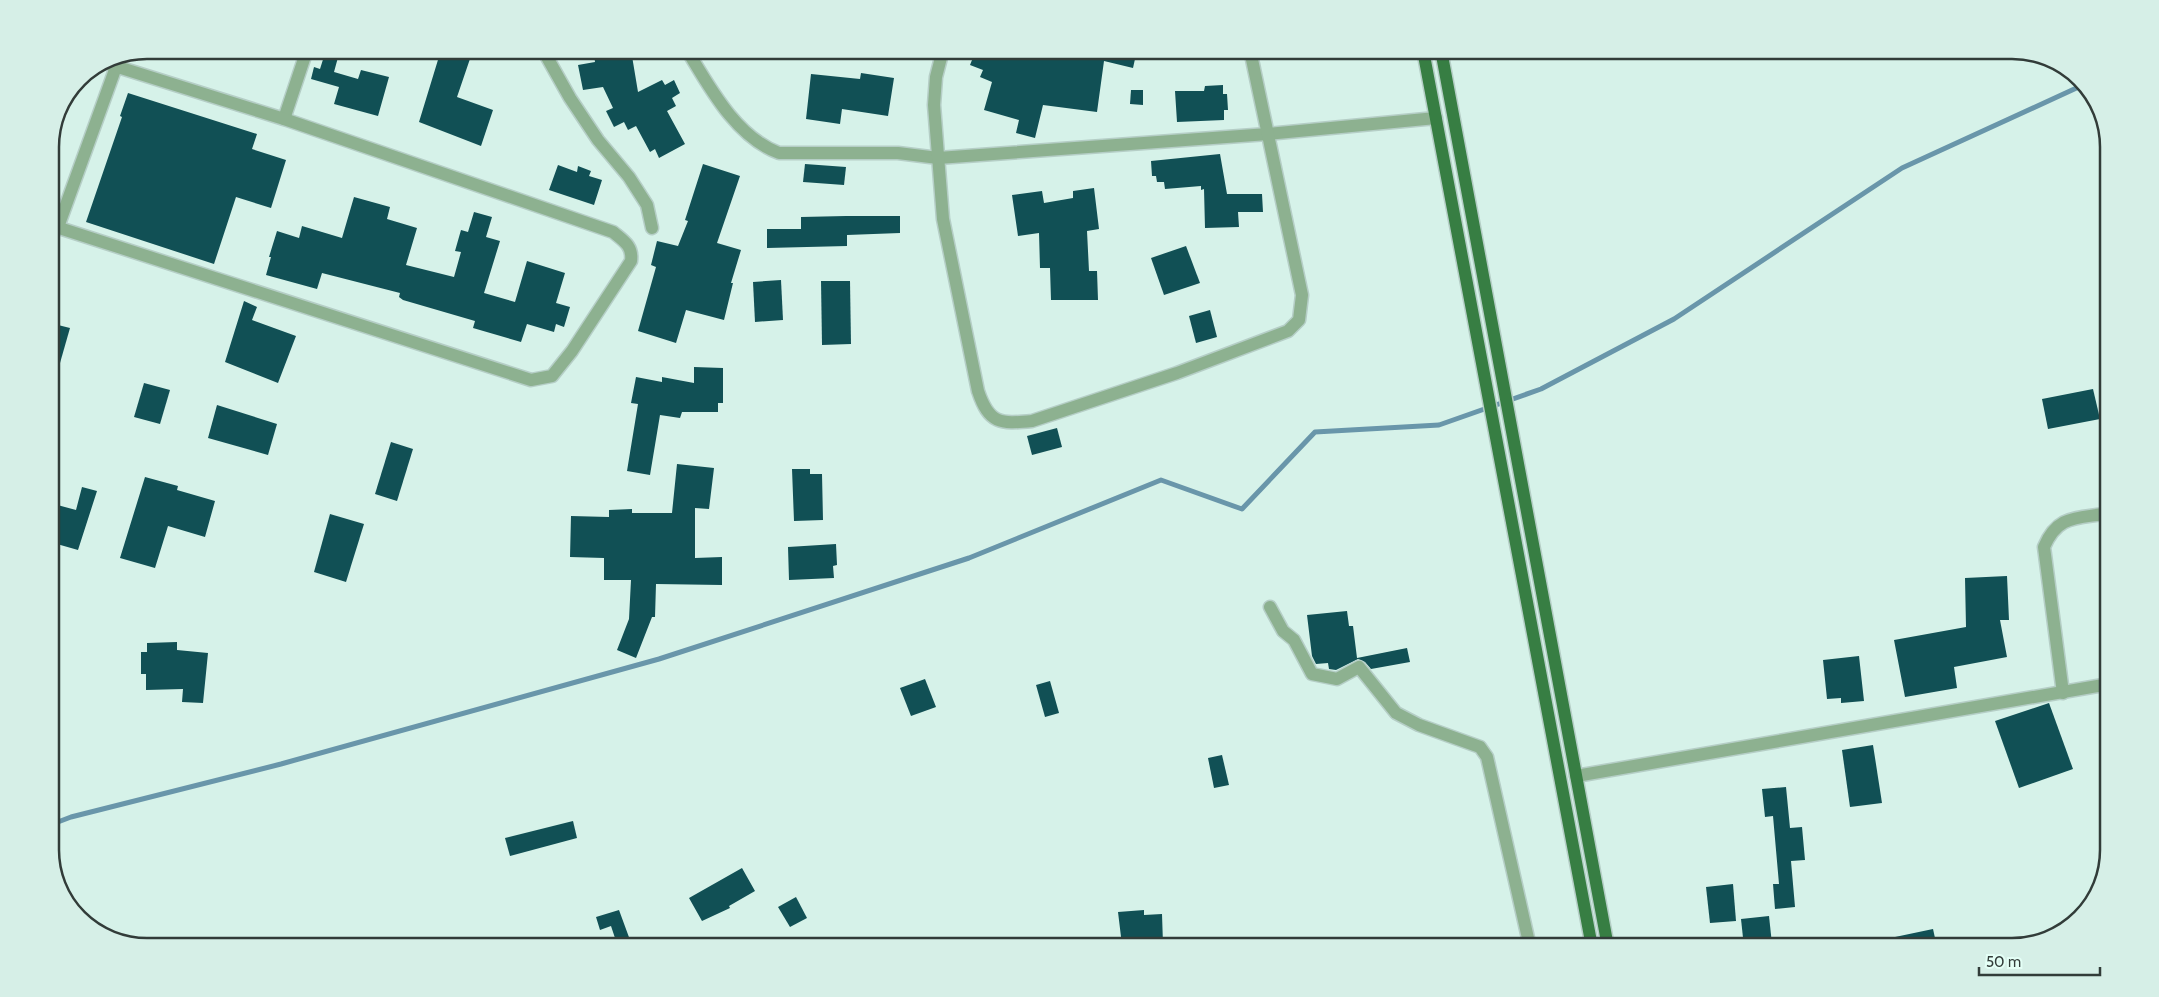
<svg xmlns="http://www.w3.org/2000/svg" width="2159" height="997" font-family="Cabin,sans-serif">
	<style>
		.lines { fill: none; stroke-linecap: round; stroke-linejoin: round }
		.stream { stroke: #6996aa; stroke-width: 5 }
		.building { fill: #115055 }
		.minor-casing { stroke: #b5cec6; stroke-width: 15 }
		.major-casing { stroke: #b5cec6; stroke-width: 15 }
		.minor { stroke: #8db190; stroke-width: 12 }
		.major { stroke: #377e43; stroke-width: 12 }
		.rim { fill: none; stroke: #323c39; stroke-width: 2.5 }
	</style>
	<rect width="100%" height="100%" fill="#d6f2e9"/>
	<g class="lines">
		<!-- stream -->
		<polyline class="stream" points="50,825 71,817 281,764 659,659 969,558 1161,480 1242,509 1315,432 1439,425 1541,389 1674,319 1902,168 2083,85"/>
	</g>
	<!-- building -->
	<g class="building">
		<polygon points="326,50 340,50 334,72 358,79 361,70 389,77 378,116 334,104 339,87 311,79 314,67 320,69"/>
		<polygon points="441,50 473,50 457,97 493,110 481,146 419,122"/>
		<polygon points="601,50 631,50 638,92 662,80 665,85 674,80 680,93 672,98 676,106 667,111 685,144 659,158 655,149 650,152 636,126 628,130 624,122 614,127 606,111 613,108 603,87 583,90 578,65 595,62 594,55 601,53"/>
		<polygon points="976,50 1137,50 1133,68 1104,61 1097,112 1043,105 1035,138 1016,133 1019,120 984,110 992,82 980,77 983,70 970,65"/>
		<polygon points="861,73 894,78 888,116 842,109 840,124 806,119 811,74 860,79"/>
		<polygon points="1223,85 1223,94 1227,94 1228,110 1224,110 1224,120 1177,122 1175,91 1204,91 1205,86"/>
		<polygon points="1131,90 1143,90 1143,105 1130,104"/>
		<polygon points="128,93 257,134 252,149 286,160 271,208 236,197 214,264 86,222 122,117 120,116"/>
		<polygon points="1220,154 1227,194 1262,194 1263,212 1238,212 1239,227 1205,228 1204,189 1201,190 1201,186 1165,189 1164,182 1157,182 1156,176 1152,176 1151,161"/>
		<polygon points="703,164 740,176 717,243 741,250 731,283 733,283 724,320 686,310 676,343 638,331 656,267 651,265 657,241 678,246 688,221 685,220"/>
		<polygon points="805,164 846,167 844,185 803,182"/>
		<polygon points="558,165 577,172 578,166 591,171 589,176 602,180 594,205 549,190"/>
		<polygon points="1094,188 1099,229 1087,231 1089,271 1097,271 1098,300 1051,300 1050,268 1040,268 1039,233 1018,236 1012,195 1042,191 1044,203 1073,198 1073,191"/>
		<polygon points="354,197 390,207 387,219 417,228 406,265 454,277 461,252 455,251 461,230 468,232 474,212 492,217 486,237 500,241 484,293 515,302 527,261 565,273 556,303 570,307 564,327 556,324 554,332 527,324 521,342 473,328 475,321 403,300 399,297 400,293 322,273 317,289 266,275 271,257 269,257 277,231 299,238 302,226 342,238"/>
		<polygon points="846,216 900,216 900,233 847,235 847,246 767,248 767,229 801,229 801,217"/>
		<polygon points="1186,246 1200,283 1164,295 1151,258"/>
		<polygon points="781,280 783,320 755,322 753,282"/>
		<polygon points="821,281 850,281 851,344 822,345"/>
		<polygon points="244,301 257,307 252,320 296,336 278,383 225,362"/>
		<polygon points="1210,310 1217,337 1196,343 1189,316"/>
		<polygon points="50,323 70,328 54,384 50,384"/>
		<polygon points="694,367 723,368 723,403 718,403 718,412 682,412 680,418 660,415 650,475 627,471 638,404 631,403 636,377 662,382 662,377 694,383"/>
		<polygon points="144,383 170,390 160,424 134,417"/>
		<polygon points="2093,389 2100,419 2048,429 2042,399"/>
		<polygon points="217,405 277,424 268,455 208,438"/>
		<polygon points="1057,428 1062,447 1032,455 1027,436"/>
		<polygon points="391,442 413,449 397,501 375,494"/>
		<polygon points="677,464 714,468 709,509 695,508 695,558 722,557 722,585 656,584 655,617 652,617 636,658 617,650 629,619 631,580 604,580 604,558 570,557 571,516 609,517 609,510 632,509 632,513 672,513"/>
		<polygon points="792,469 810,469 810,474 822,474 823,520 794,521"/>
		<polygon points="145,477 178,486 177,490 215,501 205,537 168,526 155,568 120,558"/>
		<polygon points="82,487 97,491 78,550 50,542 50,503 76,510"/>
		<polygon points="330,514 364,524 346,582 314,572"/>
		<polygon points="836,544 837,565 833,566 834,578 789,580 788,547"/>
		<polygon points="2007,576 2009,620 2000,620 2007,657 1954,667 1957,688 1905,697 1894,640 1966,627 1965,578"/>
		<polygon points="1347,611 1349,626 1353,626 1357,658 1407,648 1410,662 1371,669 1365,662 1358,659 1336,670 1329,669 1328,663 1316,664 1312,656 1307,615"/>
		<polygon points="177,642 177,650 208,653 203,703 182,702 183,689 146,690 146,674 141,674 141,652 147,652 147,643"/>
		<polygon points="1859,656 1864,701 1841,703 1841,698 1827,699 1823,660"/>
		<polygon points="925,679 936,707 911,716 900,688"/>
		<polygon points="1050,681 1059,713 1045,717 1036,685"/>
		<polygon points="2049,703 2073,769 2019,788 1995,721"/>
		<polygon points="1873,745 1882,803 1850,807 1842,750"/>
		<polygon points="1222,755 1229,785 1214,788 1208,758"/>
		<polygon points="1786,787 1790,828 1802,827 1805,860 1791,861 1795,907 1775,909 1773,884 1779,884 1773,816 1765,817 1762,789"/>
		<polygon points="573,821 577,838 510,856 505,838"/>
		<polygon points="742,868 755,891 729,906 730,908 702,921 689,898"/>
		<polygon points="1733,884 1736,921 1710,923 1706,887"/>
		<polygon points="796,897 807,918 790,927 778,907"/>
		<polygon points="619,910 630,940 617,944 611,926 600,930 596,917"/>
		<polygon points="1144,910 1144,915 1162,914 1163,944 1122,945 1118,912"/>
		<polygon points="1769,916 1772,944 1744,947 1741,919"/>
		<polygon points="1933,929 1937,947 1876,947 1876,941"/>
	</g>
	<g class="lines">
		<!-- minor casing -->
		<g class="minor-casing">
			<g id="minor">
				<polyline points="543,50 570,98 598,140 629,177 647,205 652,228"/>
				<path d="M687,50C710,88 736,137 779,153H898L938,158L1268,134L1436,118"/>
				<path d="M943,50L936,77L934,105L943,219L978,391C989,424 1000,424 1032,421L1177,373L1288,331L1299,320L1302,295L1250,50"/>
				<polyline points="284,119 307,50"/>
				<path d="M50,225L531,380L552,376L572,351L631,261C633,246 624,241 613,232L284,119L102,62"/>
				<polyline points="58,227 116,67"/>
				<polyline points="1270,607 1283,631 1294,640 1312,674 1337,679 1359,667 1396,713 1419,725 1480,747 1487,757 1530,947"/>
				<path d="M2063,693L2044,547C2058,514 2077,519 2109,513"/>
				<polyline points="1576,776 2109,684"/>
			</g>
		</g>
		<!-- major casing -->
		<g class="major-casing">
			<g id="major">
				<polyline points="1423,50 1592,947"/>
				<polyline points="1441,50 1608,947"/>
			</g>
		</g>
		<!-- minor -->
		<use href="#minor" class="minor"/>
		<!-- major -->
		<use href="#major" class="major"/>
	</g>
	<!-- crop -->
	<path d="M0 0H2159V997H0ZM147 59H2012A88 88 0 0 1 2100 147V850A88 88 0 0 1 2012 938H147A88 88 0 0 1 59 850V147A88 88 0 0 1 147 59Z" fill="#d6efe7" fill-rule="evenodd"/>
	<path class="rim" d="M147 59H2012A88 88 0 0 1 2100 147V850A88 88 0 0 1 2012 938H147A88 88 0 0 1 59 850V147A88 88 0 0 1 147 59Z"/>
	<!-- scale -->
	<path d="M1979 967v8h121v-8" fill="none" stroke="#323c39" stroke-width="2.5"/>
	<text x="1986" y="967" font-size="15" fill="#323c39" stroke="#e4fff6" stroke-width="4" paint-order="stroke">50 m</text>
</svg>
